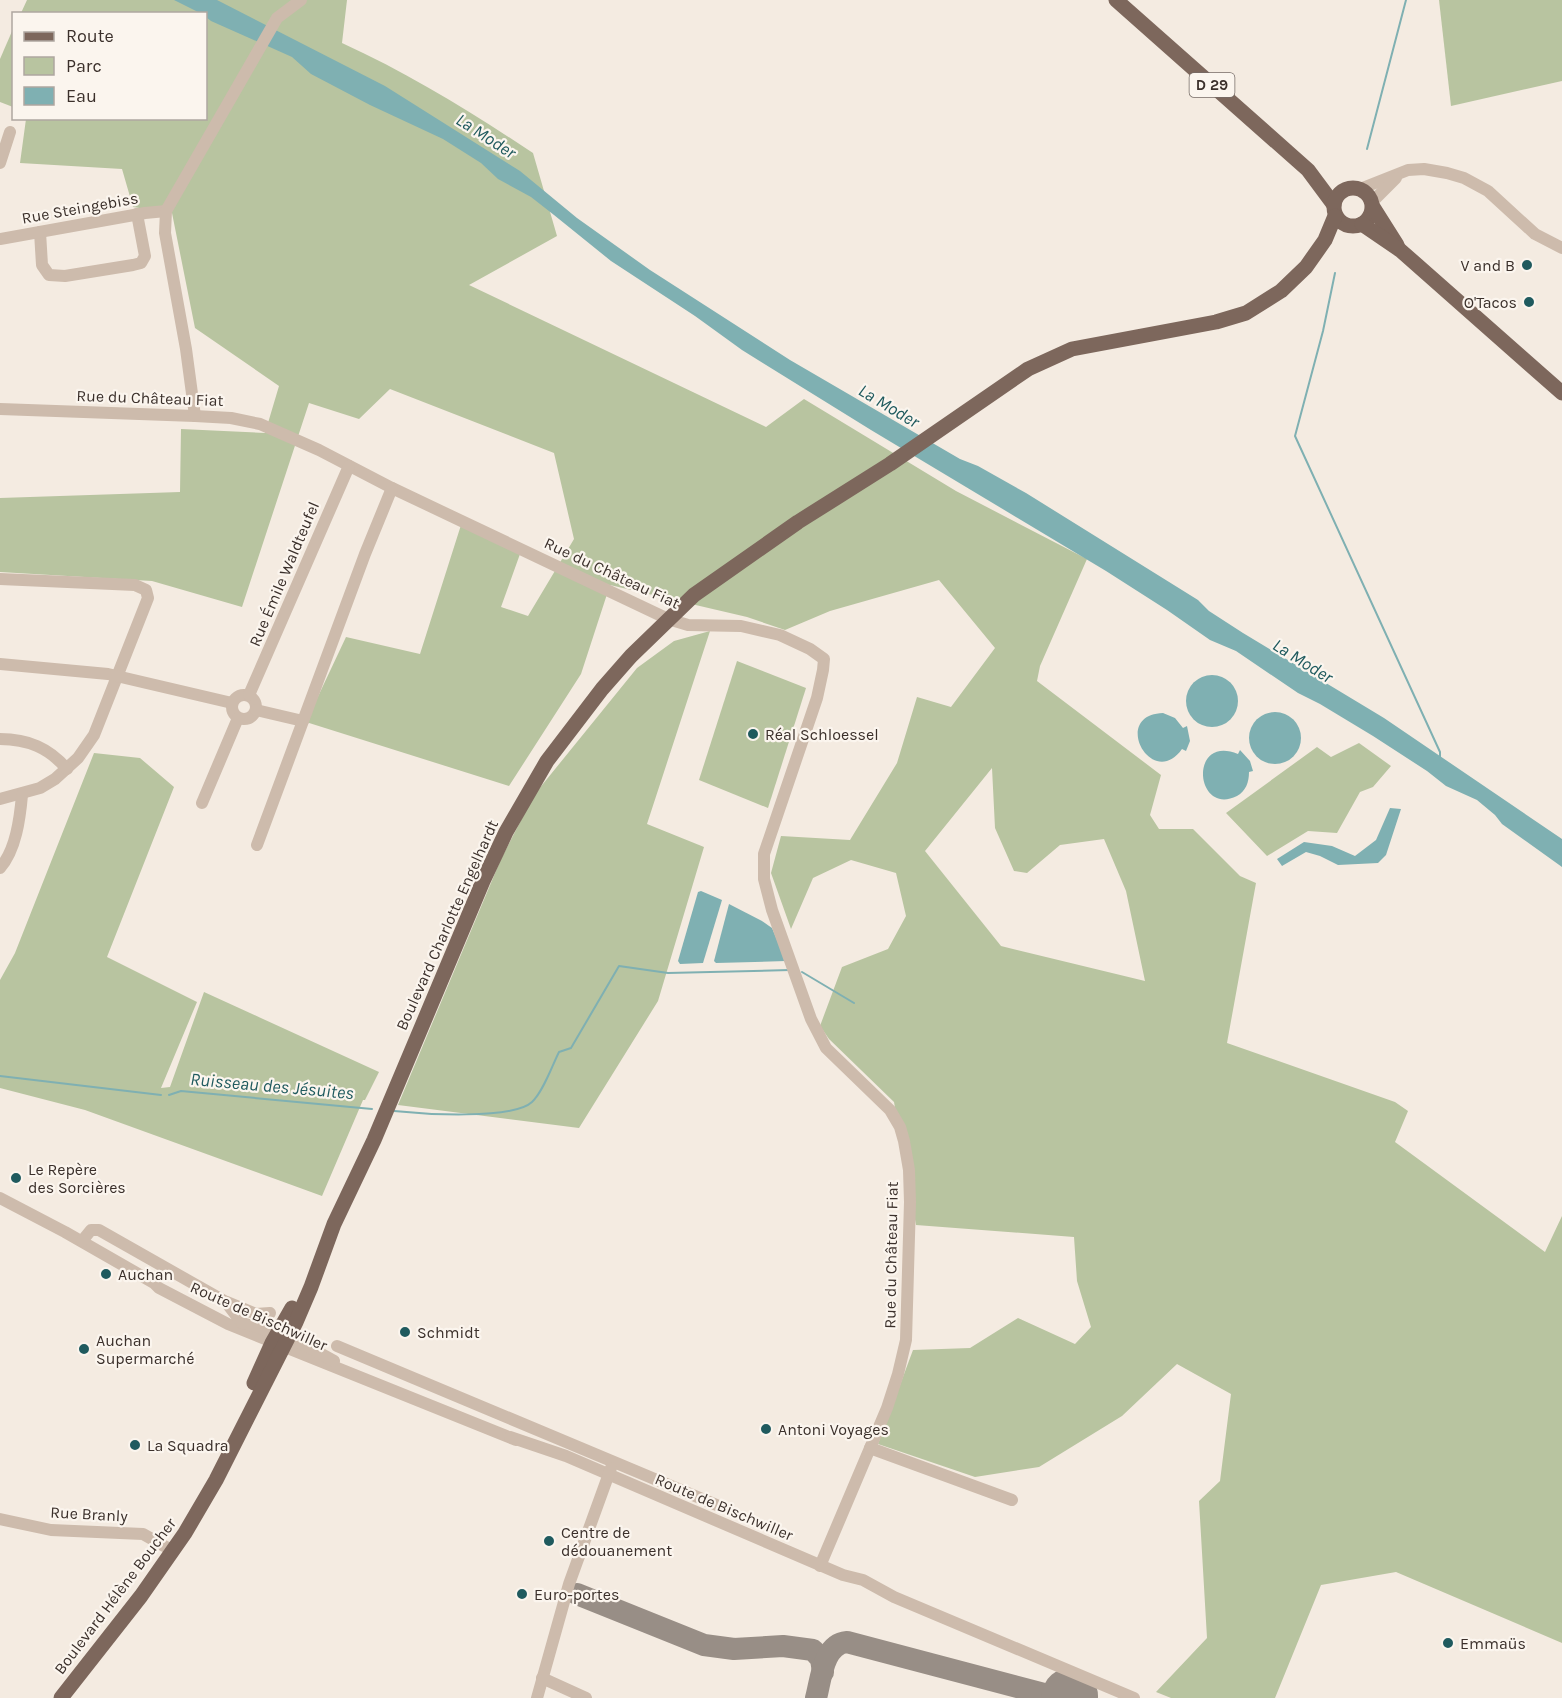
<svg xmlns="http://www.w3.org/2000/svg" width="1562" height="1698" font-family="Karla,sans-serif">
	<style>
		.green { fill: #b8c4a0; fill-rule: evenodd }
		.water { fill: #7fb0b2 }
		.lines { fill: none; stroke-linecap: round; stroke-linejoin: round }
		.stream { stroke: #7fb0b2; stroke-width: 2 }
		.taxiway { stroke: #988e86; stroke-width: 22 }
		.runway { stroke: #988e86; stroke-width: 56 }
		.minor { stroke: #cdbbac; stroke-width: 12 }
		.major { stroke: #7d675c; stroke-width: 15 }
		.poi-dot { fill: #1f5a5e; stroke: #fbf5ee; stroke-width: 2 }
		.labels { text-anchor: middle; dominant-baseline: central; stroke-width: 4.5; stroke-linejoin: round; paint-order: stroke }
		.shield { fill: #fbf5ee; stroke: #756b66; stroke-width: 1.5 }
		.shield-label { font-size: 15px; font-weight: bold; fill: #3b302b }
		.street-label { font-size: 16px; fill: #3b302b; stroke: #fbf5ee }
		.poi-label { font-size: 16px; fill: #3b302b; stroke: #fbf5ee; text-anchor: start }
		.water-label { font-size: 18px; font-style: italic; fill: #1f5a5e; stroke: #fbf5ee }
	</style>
	<rect width="100%" height="100%" fill="#f4ebe1"/>
	<!-- green -->
	<g class="green">
		<path d="M27,0H347L342,43C410,74 471,112 533,153L557,236L469,285L766,427L804,399L956,491L1087,559L1040,666L1037,681L1161,775L1150,815L1159,829H1193L1240,876L1256,883L1227,1043L1395,1102L1408,1111L1395,1142L1545,1252L1562,1216V1643L1396,1572L1321,1585L1275,1698H1171L1156,1692L1207,1638L1199,1501L1220,1481L1231,1394L1177,1364L1122,1416L1039,1467L975,1477L878,1444L913,1350L970,1348L1018,1318L1075,1344L1091,1327L1077,1281L1074,1237L916,1225L894,1102L829,1039L820,1026L842,967L888,949L906,916L896,873L851,860L813,878L791,929L771,873L781,836L850,840L897,763L917,697L951,707L995,648L939,580L830,611L785,630L747,617L610,585L581,674L509,786L306,722L346,637L420,654L461,525L520,554L501,607L528,616L574,539L554,453L390,389L359,419L309,403L242,607L152,581L0,572V498L180,492L181,429L265,433L279,386L195,328L172,213L133,207L122,169L20,163L26,119L206,118V14L21,13ZM992,768L995,828L1014,871L1027,873L1060,845L1104,839L1126,891L1145,981L1001,946L925,851Z"/>
		<polygon points="1439,0 1562,0 1562,81 1451,106"/>
		<polygon points="13,29 13,107 0,102 0,59"/>
		<polygon points="710,631 647,824 704,847 658,1001 579,1128 398,1105 501,859 534,795 637,668 674,641"/>
		<polygon points="737,661 806,688 768,808 699,780"/>
		<polygon points="1359,743 1391,766 1373,787 1360,792 1337,833 1308,831 1267,856 1226,813 1317,747 1331,757"/>
		<polygon points="94,753 140,758 174,787 107,957 197,1002 161,1088 170,1087 204,992 379,1072 365,1100 363,1100 322,1196 85,1110 0,1088 0,980 15,953"/>
	</g>
	<!-- water -->
	<g class="water">
		<polygon points="174,0 217,0 385,86 520,171 577,218 650,270 790,360 960,459 978,466 1026,493 1198,600 1209,611 1243,633 1384,718 1562,839 1562,867 1502,824 1495,815 1477,800 1446,786 1427,771 1373,736 1320,704 1298,693 1236,651 1210,640 1167,610 1106,571 871,430 742,350 695,316 611,261 554,215 531,197 498,179 481,163 443,139 370,105 311,74 292,57 211,21 206,17 206,14 200,13"/>
		<circle cx="1212" cy="701" r="26"/>
		<circle cx="1275" cy="738" r="26"/>
		<path d="M1163,713L1175,718L1183,728L1187,726L1190,741L1186,751L1182,749C1152,791 1110,715 1163,713Z"/>
		<path d="M1240,750L1250,761L1253,771L1249,772C1249,782 1246,791 1237,796C1195,817 1188,734 1238,754Z"/>
		<polygon points="1390,808 1401,809 1386,855 1378,863 1338,865 1320,856 1306,852 1282,866 1277,859 1304,842 1332,846 1355,856 1376,840"/>
		<polygon points="701,891 722,900 703,963 680,964 678,961 698,892"/>
		<polygon points="729,904 762,921 772,928 786,961 716,963 714,961"/>
	</g>
	<g class="lines">
		<!-- stream -->
		<g class="stream">
			<polyline points="1367,149 1406,0"/>
			<polyline points="1335,273 1323,331 1295,436 1440,752 1440,758"/>
			<polyline points="802,972 854,1003"/>
			<polyline points="0,1076 161,1095"/>
			<polyline points="169,1095 181,1091 372,1109"/>
			<path d="M394,1111C422,1114 513,1120 532,1102C543,1092 552,1066 559,1052L571,1048L619,966L668,973L790,970"/>
		</g>
		<!-- taxiway -->
		<g class="taxiway">
			<polyline points="577,1594 704,1645 734,1649 783,1646 813,1650 821,1659 823,1672"/>
			<path d="M816,1698C821,1680 823,1644 847,1642L1059,1698"/>
		</g>
		<!-- runway -->
		<polyline class="runway" points="1069,1698 1070,1696"/>
		<!-- minor -->
		<g class="minor">
			<polyline points="0,163 10,132"/>
			<polyline points="1360,189 1408,170 1424,169 1447,173 1464,178 1488,191 1535,234 1562,248"/>
			<polyline points="1372,202 1396,178"/>
			<polyline points="40,232 42,265 49,275 65,276 133,265 141,263 145,256 137,214"/>
			<polyline points="0,239 145,213 166,211"/>
			<polyline points="0,409 195,416 231,418 260,424 319,450 392,488 668,619 688,625 741,626 780,635 810,649 824,659 823,670 817,698 764,854 764,879 772,910 811,1019 826,1048 890,1110 900,1127 904,1141 909,1170 910,1202 906,1340 898,1374 887,1408 820,1566"/>
			<polyline points="195,416 186,349 165,233 166,211 277,18 301,0"/>
			<polyline points="0,579 135,585 146,590 148,598 94,735 78,758 55,779 40,788 0,799"/>
			<polyline points="0,664 108,674 232,703"/>
			<circle cx="244" cy="707" r="12"/>
			<polyline points="249,695 349,466"/>
			<polyline points="256,710 303,721"/>
			<path d="M0,739C28,739 49,748 67,769"/>
			<polyline points="202,803 238,718"/>
			<polyline points="257,845 365,554 392,488"/>
			<path d="M0,868C16,850 20,818 22,795"/>
			<polyline points="0,1198 65,1232 154,1283 159,1288 228,1324 516,1440"/>
			<polyline points="82,1241 91,1230 99,1230 226,1302 242,1323"/>
			<polyline points="227,1302 256,1314 270,1313"/>
			<path d="M242,1323C274,1331 306,1344 334,1361"/>
			<polyline points="337,1346 719,1506"/>
			<polyline points="510,1437 566,1456 843,1575 863,1580 894,1597 1134,1698"/>
			<polyline points="870,1448 1012,1500"/>
			<polyline points="0,1519 51,1530 143,1534 173,1551"/>
			<polyline points="542,1678 586,1698"/>
			<polyline points="537,1698 569,1584 611,1468"/>
		</g>
		<!-- major -->
		<g class="major">
			<polyline points="1116,0 1308,170 1334,205"/>
			<circle cx="1353" cy="207" r="19"/>
			<polyline points="1373,207 1397,245"/>
			<polyline points="1362,224 1400,250 1562,393"/>
			<polyline points="254,1383 272,1343 292,1308"/>
			<polyline points="61,1698 141,1596 185,1533 216,1480 296,1322 311,1287 334,1224 374,1140 483,881 506,832 547,761 602,689 631,656 694,595 798,522 890,464 1028,369 1072,349 1216,322 1246,313 1281,291 1306,267 1325,240 1335,216"/>
		</g>
	</g>
	<!-- markers -->
	<g class="poi-dot">
		<circle cx="1527" cy="265" r="6"/>
		<circle cx="1529" cy="302" r="6"/>
		<circle cx="753" cy="734" r="6"/>
		<circle cx="16" cy="1178" r="6"/>
		<circle cx="106" cy="1274" r="6"/>
		<circle cx="405" cy="1332" r="6"/>
		<circle cx="84" cy="1349" r="6"/>
		<circle cx="766" cy="1429" r="6"/>
		<circle cx="135" cy="1445" r="6"/>
		<circle cx="549" cy="1541" r="6"/>
		<circle cx="522" cy="1594" r="6"/>
		<circle cx="1448" cy="1643" r="6"/>
	</g>
	<g class="labels">
		<!-- shield labels -->
		<rect class="shield" x="1189.5" y="73" width="45" height="24" rx="4.5"/>
		<g class="shield-label">
			<text x="1212" y="85">D 29</text>
		</g>
		<!-- street labels -->
		<g class="street-label">
			<text transform="translate(80 208) rotate(-10)">Rue Steingebiss</text>
			<text transform="translate(150 398) rotate(2)">Rue du Château Fiat</text>
			<text transform="translate(612 573) rotate(25)">Rue du Château Fiat</text>
			<text transform="translate(284 574) rotate(-67)">Rue Émile Waldteufel</text>
			<text transform="translate(447 925) rotate(-66)">Boulevard Charlotte Engelhardt</text>
			<text transform="translate(891 1255) rotate(-89)">Rue du Château Fiat</text>
			<text transform="translate(259 1316) rotate(24)">Route de Bischwiller</text>
			<text transform="translate(724 1507) rotate(23)">Route de Bischwiller</text>
			<text transform="translate(89 1514) rotate(3)">Rue Branly</text>
			<text transform="translate(115 1596) rotate(-53)">Boulevard Hélène Boucher</text>
		</g>
		<!-- poi labels -->
		<g class="poi-label">
			<text x="1515" y="265" text-anchor="end">V and B</text>
			<text x="1517" y="302" text-anchor="end">O'Tacos</text>
			<text x="765" y="734">Réal Schloessel</text>
			<text x="28" y="1169">Le Repère<tspan x="28" dy="18">des Sorcières</tspan></text>
			<text x="118" y="1274">Auchan</text>
			<text x="417" y="1332">Schmidt</text>
			<text x="96" y="1340">Auchan<tspan x="96" dy="18">Supermarché</tspan></text>
			<text x="778" y="1429">Antoni Voyages</text>
			<text x="147" y="1445">La Squadra</text>
			<text x="561" y="1532">Centre de<tspan x="561" dy="18">dédouanement</tspan></text>
			<text x="534" y="1594">Euro-portes</text>
			<text x="1460" y="1643">Emmaüs</text>
		</g>
		<!-- water labels -->
		<g class="water-label">
			<text transform="translate(486 136) rotate(33)">La Moder</text>
			<text transform="translate(889 406) rotate(31)">La Moder</text>
			<text transform="translate(1303 661) rotate(32)">La Moder</text>
			<text transform="translate(272 1086) rotate(5)">Ruisseau des Jésuites</text>
		</g>
	</g>
	<!-- legend -->
	<rect x="12" y="12" width="195" height="108" fill="#fbf5ee" stroke="#aea6a0" stroke-width="1.5"/>
	<rect x="24" y="32" width="30" height="9" fill="#7d675c" stroke="#aea6a0" stroke-width="1.5"/>
	<text x="66" y="42" font-size="18" fill="#3b302b">Route</text>
	<rect x="24" y="57" width="30" height="18" fill="#b8c4a0" stroke="#aea6a0" stroke-width="1.5"/>
	<text x="66" y="72" font-size="18" fill="#3b302b">Parc</text>
	<rect x="24" y="87" width="30" height="18" fill="#7fb0b2" stroke="#aea6a0" stroke-width="1.5"/>
	<text x="66" y="102" font-size="18" fill="#3b302b">Eau</text>
</svg>
